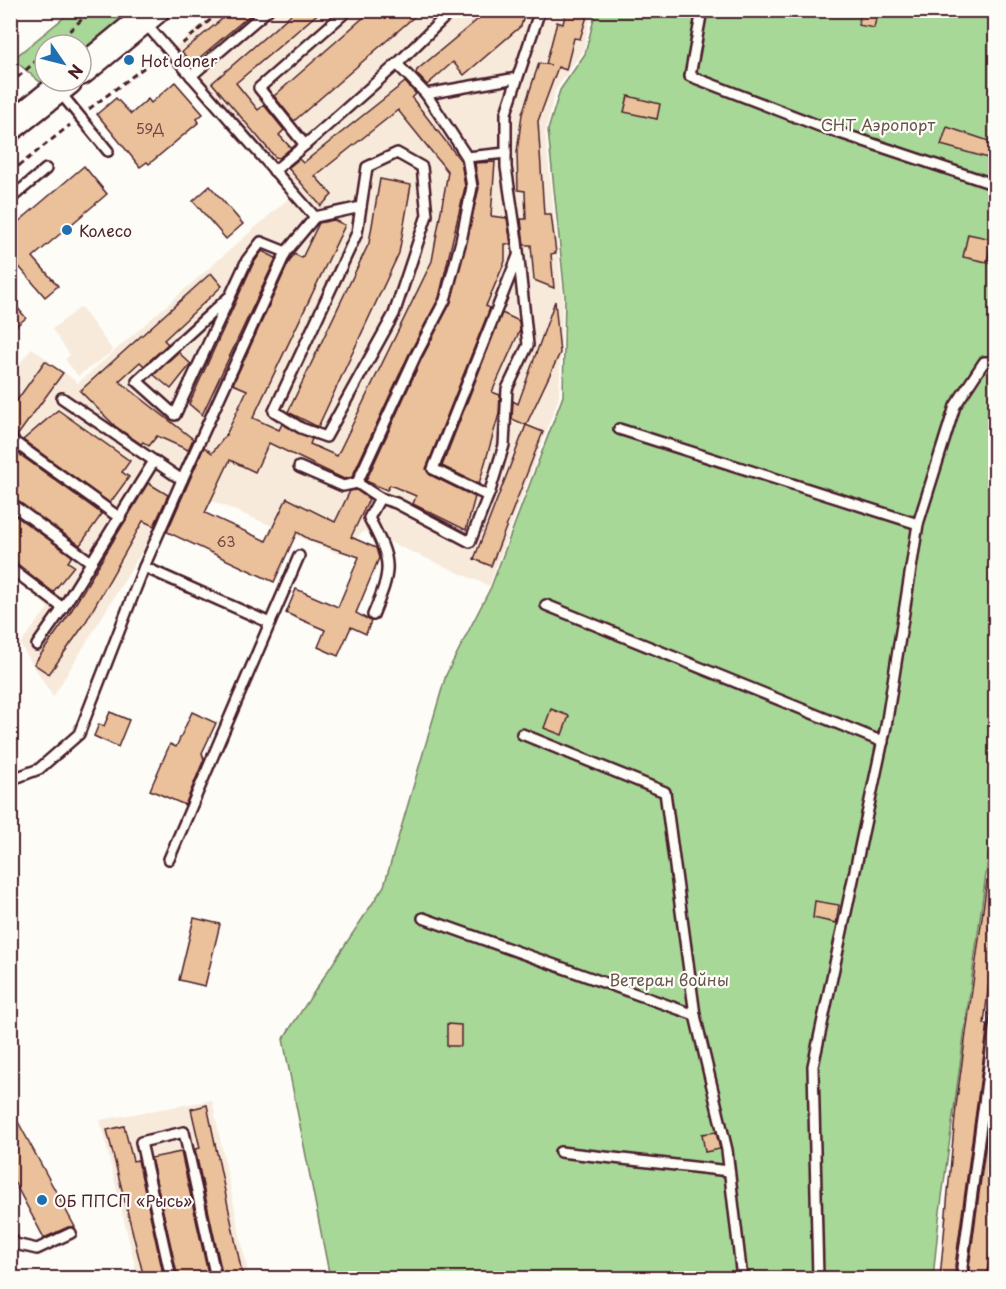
<svg xmlns="http://www.w3.org/2000/svg" width="1006" height="1289" font-family="'Playpen Sans',sans-serif">
	<style>
		.built { fill: #f7eadb }
		.green { fill: #a7d898; stroke: #787c62; stroke-width: 1.5 }
		.building { fill: #eac19a; stroke: #4a1f2b; stroke-width: 1.5 }
		.lines { fill: none; stroke-linecap: round; stroke-linejoin: round }
		.lane-casing { stroke: #4a1f2b; stroke-width: 14 }
		.secondary-casing { stroke: #4a1f2b; stroke-width: 32 }
		.path { stroke: #4a1f2b; stroke-width: 3; stroke-dasharray: 6 4.5; stroke-linecap: butt }
		.lane { stroke: #fdfcf7; stroke-width: 9 }
		.secondary { stroke: #fdfcf7; stroke-width: 27 }
		.poi-dot { fill: #1f6fb2; stroke: #fdfcf7; stroke-width: 2 }
		.labels { text-anchor: middle; dominant-baseline: central; stroke-width: 4.5; stroke-linejoin: round; paint-order: stroke }
		.number-label { font-size: 14px; fill: #724847 }
		.poi-label { font-size: 16px; fill: #4a1f2b; stroke: #fdfcf7; text-anchor: start }
		.park-label { font-size: 16px; fill: #66564c; stroke: #fdfcf7 }
	</style>
	<rect width="100%" height="100%" fill="#fdfcf7"/>
	<filter id="ink" filterUnits="userSpaceOnUse"><feTurbulence type="fractalNoise" baseFrequency=".0167" numOctaves="2"/><feDisplacementMap in="SourceGraphic" scale="12" xChannelSelector="R" yChannelSelector="G"/><feConvolveMatrix kernelMatrix="1 2 1 2 8 2 1 2 1" color-interpolation-filters="sRGB"/></filter>
	<g filter="url(#ink)">
		<!-- built -->
		<g class="built">
			<polygon points="218,11 592,11 583,51 556,89 545,132 563,297 559,397 489,586 364,531 339,554 181,488 53,697 20,644 48,608 11,576 10,376 32,348 78,383 289,198 167,54"/>
			<polygon points="81,307 113,351 78,376 65,359 70,355 52,329"/>
			<polygon points="212,1100 249,1278 138,1278 100,1120"/>
		</g>
		<!-- green -->
		<g class="green">
			<polygon points="72,11 130,11 81,51 81,45 45,45 45,78 40,82 13,59"/>
			<polygon points="596,11 995,11 996,801 939,1219 933,1278 330,1278 283,1039 384,886 446,675 491,587 563,396 565,296 548,130 560,90 585,54"/>
		</g>
		<!-- building -->
		<g class="building">
			<polygon points="233,10 256,10 192,64 182,52"/>
			<polygon points="296,10 322,10 236,83 258,110 264,105 284,130 279,135 291,148 279,158 275,157 212,83"/>
			<polygon points="372,10 422,10 294,121 274,96"/>
			<polygon points="489,10 526,10 521,26 464,75 453,62 427,85 416,73 417,70"/>
			<polygon points="566,10 589,10 580,39 574,38 566,70 558,67 538,121 544,214 551,214 556,253 551,254 554,288 534,280 531,245 524,245 521,219 526,219 525,191 518,190 517,152 522,114 539,63 551,65 546,64 557,22 563,24"/>
			<polygon points="861,10 878,10 874,28 858,25"/>
			<polygon points="175,82 203,114 197,119 199,122 149,164 147,162 140,167 97,114 116,98 131,114 148,99 151,103"/>
			<polygon points="405,82 416,94 412,98 461,161 465,187 439,298 409,354 352,477 344,479 269,443 255,472 230,460 205,513 266,541 287,498 335,522 350,491 356,490 369,499 351,537 376,548 379,558 356,613 371,621 366,634 351,627 338,656 318,647 325,630 286,613 296,589 338,607 359,557 312,541 297,532 274,582 167,532 204,447 212,453 226,435 247,390 233,384 288,264 294,254 302,258 319,223 334,220 345,225 253,418 279,430 282,424 312,439 310,444 337,456 432,261 448,172 398,110 315,176 332,195 321,206 288,168 299,159 303,163"/>
			<polygon points="628,96 660,104 657,119 624,112"/>
			<polygon points="947,127 992,142 988,158 941,145"/>
			<polygon points="495,162 491,216 507,218 511,244 505,244 505,261 486,306 490,308 426,469 430,475 475,497 466,530 413,504 416,496 390,485 387,490 366,481 421,360 451,302 479,188 475,163"/>
			<polygon points="84,166 107,194 33,257 58,286 45,297 10,256 10,229"/>
			<polygon points="380,179 411,185 399,253 318,427 288,412 369,243"/>
			<polygon points="210,186 243,224 226,239 193,201"/>
			<polygon points="968,234 992,239 987,262 963,257"/>
			<polygon points="262,251 276,258 202,415 189,404 253,264"/>
			<polygon points="211,273 222,286 164,340 168,344 144,366 140,362 119,381 193,439 188,450 157,436 149,446 143,442 141,444 115,426 80,391"/>
			<polygon points="10,299 26,318 10,331"/>
			<polygon points="555,301 560,353 526,425 512,419 513,401 518,404"/>
			<polygon points="502,313 519,321 520,330 492,392 500,395 499,414 479,484 442,466"/>
			<polygon points="178,352 191,364 171,389 154,375"/>
			<polygon points="45,361 63,373 17,436 10,432 10,410"/>
			<polygon points="58,410 130,461 122,472 129,477 110,503 23,440"/>
			<polygon points="526,425 543,432 491,566 474,559"/>
			<polygon points="12,449 102,514 80,545 10,496"/>
			<polygon points="148,483 168,495 154,526 143,521 84,625 49,674 34,664 68,616"/>
			<polygon points="10,512 72,556 68,562 74,566 53,592 10,558"/>
			<polygon points="551,709 569,716 562,735 544,728"/>
			<polygon points="110,712 129,720 118,747 94,736 99,724 104,726"/>
			<polygon points="192,712 216,723 202,753 204,759 185,805 150,790 170,744 176,747"/>
			<polygon points="987,881 996,882 996,923 984,1024 988,1024 955,1266 956,1278 940,1278 956,1106"/>
			<polygon points="815,901 839,905 836,923 813,918"/>
			<polygon points="194,918 220,924 205,986 179,980"/>
			<polygon points="447,1024 461,1025 461,1046 447,1046"/>
			<polygon points="996,1068 996,1219 986,1278 970,1278 969,1267"/>
			<polygon points="207,1105 243,1278 223,1278 195,1149 200,1148 191,1109"/>
			<polygon points="10,1107 75,1227 68,1227 44,1238 10,1174"/>
			<polygon points="124,1126 133,1161 138,1160 164,1278 144,1278 107,1130"/>
			<polygon points="716,1132 720,1149 705,1152 702,1134"/>
			<polygon points="181,1152 209,1278 178,1278 151,1158"/>
		</g>
		<g class="lines">
			<!-- lane casing -->
			<g class="lane-casing">
				<g id="lane">
					<polyline points="702,10 690,76 822,127 996,185"/>
					<polyline points="144,22 315,217 361,207"/>
					<polyline points="397,64 426,94 517,78"/>
					<polyline points="191,76 268,10"/>
					<polyline points="58,90 108,151"/>
					<polyline points="426,94 467,157 506,153"/>
					<polyline points="305,145 397,64 452,10"/>
					<polygon points="397,153 422,167 427,215 394,314 326,437 301,428 274,411 357,233 367,167"/>
					<polyline points="274,171 305,145 259,88 348,10"/>
					<polyline points="10,199 46,169"/>
					<polyline points="230,296 137,381 175,415 247,260 261,242 286,252"/>
					<polyline points="62,398 182,480 286,252 315,217"/>
					<polyline points="619,429 918,524 886,726 813,1066 818,1278"/>
					<polyline points="10,439 120,518"/>
					<polyline points="299,467 343,486 357,483"/>
					<polyline points="488,496 433,469 518,256"/>
					<polyline points="380,498 357,483 415,357 445,300 461,241 472,187 467,157"/>
					<polyline points="10,503 91,562"/>
					<polyline points="918,524 955,406 984,362 996,362"/>
					<polyline points="10,568 63,608"/>
					<polyline points="546,605 883,742"/>
					<path d="M373,615C392,569 393,563 369,518L380,498L396,503L470,542L490,491L504,445L507,389L528,345L517,241L506,167V113L540,10"/>
					<polyline points="270,623 299,556"/>
					<polyline points="37,645 63,608 154,461"/>
					<polyline points="522,734 665,792 695,1015 727,1150 742,1278"/>
					<polyline points="10,780 39,769 79,734 144,567"/>
					<polyline points="169,859 270,623 144,567 182,480"/>
					<polyline points="423,918 695,1015"/>
					<polyline points="560,1152 729,1171"/>
					<polyline points="10,1236 15,1244 37,1249 71,1233"/>
					<polyline points="171,1278 141,1142 184,1132 216,1278"/>
					<polyline points="963,1278 962,1267 996,1014"/>
					<polyline points="993,1278 996,1264"/>
				</g>
			</g>
			<!-- secondary casing -->
			<g class="secondary-casing">
				<g id="secondary">
					<polyline points="81,71 155,10"/>
					<polyline points="10,127 68,81"/>
				</g>
			</g>
			<!-- path -->
			<g class="path">
				<polyline points="182,44 222,10"/>
				<polyline points="54,45 92,10"/>
				<polyline points="10,84 45,53"/>
				<polyline points="89,109 158,57"/>
				<polyline points="10,173 70,125"/>
			</g>
			<!-- lane -->
			<use href="#lane" class="lane"/>
			<!-- secondary -->
			<use href="#secondary" class="secondary"/>
		</g>
	</g>
	<!-- markers -->
	<g class="poi-dot">
		<circle cx="129" cy="60" r="6"/>
		<circle cx="67" cy="230" r="6"/>
		<circle cx="42" cy="1200" r="6"/>
	</g>
	<g class="labels">
		<!-- number labels -->
		<g class="number-label">
			<text x="150" y="128">59Д</text>
			<text x="226" y="541">63</text>
		</g>
		<!-- poi labels -->
		<g class="poi-label">
			<text x="141" y="60">Hot doner</text>
			<text x="79" y="230">Колесо</text>
			<text x="54" y="1200">ОБ ППСП «Рысь»</text>
		</g>
		<!-- park labels -->
		<g class="park-label">
			<text x="878" y="124">СНТ Аэропорт</text>
			<text x="669" y="979">Ветеран войны</text>
		</g>
	</g>
	<!-- margin -->
	<rect width="1006" height="1289" fill="none" stroke="#fdfcf7" stroke-width="36"/>
	<rect x="18" y="18" width="970" height="1253" fill="none" stroke="#4a1f2b" stroke-width="2" filter="url(#ink)"/>
	<!-- north arrow -->
	<g transform="translate(63 63) rotate(125)"><circle r="28" fill="#fdfcf7" stroke="#b5a4a5" stroke-width="1.5"/>
	<path d="M0-4.5L10 22L0 15L-10 22Z" fill="#1f6fb2"/>
	<text y="-9" font-size="16" font-weight="bold" text-anchor="middle" fill="#4a1f2b">N</text>
	</g>
</svg>
